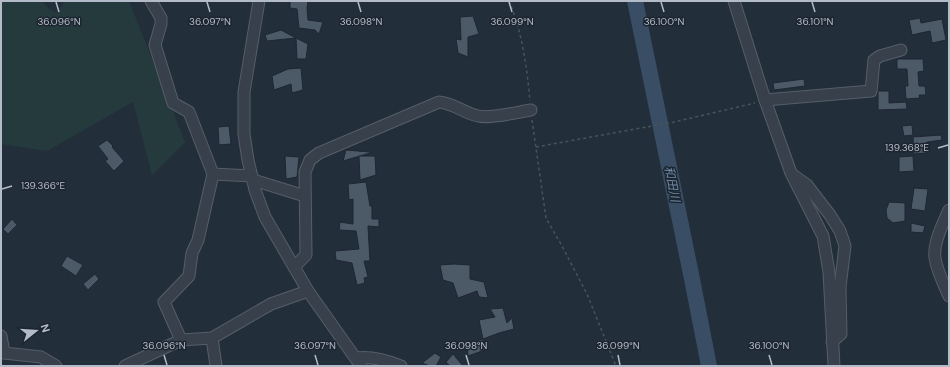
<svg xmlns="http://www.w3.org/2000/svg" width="950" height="367" font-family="'DM Sans','Noto Sans JP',sans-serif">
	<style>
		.green { fill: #253a3c }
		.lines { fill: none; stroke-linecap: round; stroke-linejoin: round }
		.river { stroke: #394d64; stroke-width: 16 }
		.building { fill: #4c5967; stroke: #1e2732 }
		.minor-casing { stroke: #555e69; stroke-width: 13 }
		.path { stroke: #435759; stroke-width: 1.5; stroke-dasharray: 3 3; stroke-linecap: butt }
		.minor { stroke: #37404b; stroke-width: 11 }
		.ticks { fill: none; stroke: #b2bbc7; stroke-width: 1.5 }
		.labels { text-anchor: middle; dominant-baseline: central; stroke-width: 3; stroke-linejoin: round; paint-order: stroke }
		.water-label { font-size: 12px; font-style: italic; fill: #738daa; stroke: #1c2530 }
		.ticks-label { font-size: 10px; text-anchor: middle; fill: #b2bbc7; stroke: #1c2530; stroke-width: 3; stroke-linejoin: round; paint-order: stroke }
	</style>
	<rect width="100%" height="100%" fill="#232e3b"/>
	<!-- green -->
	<polygon class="green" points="1,1 42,1 49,9 58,13 64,1 129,1 185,142 152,175 133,102 47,151 1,144"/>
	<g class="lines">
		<!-- river -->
		<polyline class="river" points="635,1 692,279 709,366"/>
	</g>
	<!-- building -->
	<g class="building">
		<polygon points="290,1 308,1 307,8 308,20 323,22 319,34 315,30 299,28 297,9 290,8"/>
		<polygon points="473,16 479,34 468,37 468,57 458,53 456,39 461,40 460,17"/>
		<polygon points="920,18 921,23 942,19 946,40 932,43 930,31 912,35 909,20"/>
		<polygon points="281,30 296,38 267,41 265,35"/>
		<polygon points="296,38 308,44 306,59 297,59"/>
		<polygon points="897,59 923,59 924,71 918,72 919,86 925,86 926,95 919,95 920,98 906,99 905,86 908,86 907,69 897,69"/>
		<polygon points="301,68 303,90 292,93 291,84 274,90 272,76 288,69"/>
		<polygon points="804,79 805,86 774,90 773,83"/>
		<polygon points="878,91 889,91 889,103 906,102 907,109 878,110"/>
		<polygon points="912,125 913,135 904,136 902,126"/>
		<polygon points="229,126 231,144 219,145 218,127"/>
		<polygon points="941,135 942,140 927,142 928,153 914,154 913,137"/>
		<polygon points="107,140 113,146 112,147 124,161 114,171 105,161 108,159 98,146"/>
		<polygon points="346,150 370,152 370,153 343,161"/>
		<polygon points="285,156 299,157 297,177 286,179"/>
		<polygon points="359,156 375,156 376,175 360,180"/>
		<polygon points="913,156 914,171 899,172 899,157"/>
		<polygon points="366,182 370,206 372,206 372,219 379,219 379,227 368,226 370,261 364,261 368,277 364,278 365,283 357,285 352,263 336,260 335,251 359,249 356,231 339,230 340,222 353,224 353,199 349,200 348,184"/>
		<polygon points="914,188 928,189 925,211 911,209"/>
		<polygon points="889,202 905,203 905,221 893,223 887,218 886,210"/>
		<polygon points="12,219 17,225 8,234 3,229"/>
		<polygon points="911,223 925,226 923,233 911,232"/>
		<polygon points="67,256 83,265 76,276 61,266"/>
		<polygon points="454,264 470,265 470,279 484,282 488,298 479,297 477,291 458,298 453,283 443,280 440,265"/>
		<polygon points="95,274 99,279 88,290 83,284"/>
		<polygon points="503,308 507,323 512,318 514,329 499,333 483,339 479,320 495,317 490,309"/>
		<polygon points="483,339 485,350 468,356 467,344"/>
		<polygon points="435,353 441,357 436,366 430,366 422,363"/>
		<polygon points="453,354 463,366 450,366 446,362"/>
	</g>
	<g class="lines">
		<!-- minor casing -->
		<g class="minor-casing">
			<g id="minor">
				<polyline points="151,1 161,18 161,24 155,45 173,103 189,112 213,174 198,240 192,253 189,276 164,302 181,340"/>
				<polyline points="259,1 244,92 244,134 248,160 255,190 265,217 308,291 361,366"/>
				<polyline points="734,1 765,100 791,173 823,236 829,272 834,366"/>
				<polyline points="765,100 871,91 874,60 880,56 901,50"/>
				<polyline points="213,174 252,176"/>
				<polyline points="793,175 807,185 830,215 840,231 845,246 840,287 841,334 832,342"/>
				<polyline points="253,180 305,196"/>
				<path d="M949,210C943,223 933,243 935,258C937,271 944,285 949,296"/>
				<path d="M294,267L306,255L305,172L310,160L319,153L439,102C453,103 464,113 478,116C490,119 518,112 531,110"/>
				<polyline points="1,336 4,353 41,357 56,366"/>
				<polyline points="212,338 216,366"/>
				<path d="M356,358C372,356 386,360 401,366"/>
				<polyline points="125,366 181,340 212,338 271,304 308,291"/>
			</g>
		</g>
		<!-- path -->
		<g class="path">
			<path d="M509,1C522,31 527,68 530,101"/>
			<polyline points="532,120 546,218 562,246 587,294 616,366"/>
			<polyline points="536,147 674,122 755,103"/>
		</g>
		<!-- minor -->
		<use href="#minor" class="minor"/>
	</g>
	<!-- ticks -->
	<path class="ticks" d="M56,2L59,12M207,2L210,12M358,2L361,12M509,2L512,12M661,2L664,12M812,2L815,12M938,148L948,145M2,189L12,186M164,355L167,365M315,355L318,365M466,355L469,365M618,355L620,365M769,355L772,365"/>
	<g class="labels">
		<!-- water labels -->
		<g class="water-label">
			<text transform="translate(672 184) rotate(79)">和田川</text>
		</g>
	</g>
	<g class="ticks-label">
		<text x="59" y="25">36.096°N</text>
		<text x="210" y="25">36.097°N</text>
		<text x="361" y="25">36.098°N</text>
		<text x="512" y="25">36.099°N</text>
		<text x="664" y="25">36.100°N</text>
		<text x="815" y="25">36.101°N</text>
		<text x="907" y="151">139.368°E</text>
		<text x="43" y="189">139.366°E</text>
		<text x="164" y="349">36.096°N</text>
		<text x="315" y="349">36.097°N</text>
		<text x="466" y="349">36.098°N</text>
		<text x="618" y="349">36.099°N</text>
		<text x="769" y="349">36.100°N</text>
	</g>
	<!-- border -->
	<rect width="950" height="367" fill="none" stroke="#b2bbc7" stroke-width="4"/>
	<!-- north arrow -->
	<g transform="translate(36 331) rotate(73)" stroke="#1c2530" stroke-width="3" paint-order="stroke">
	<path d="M0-3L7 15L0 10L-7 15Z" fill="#b2bbc7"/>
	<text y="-6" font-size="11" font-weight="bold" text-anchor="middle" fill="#b2bbc7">N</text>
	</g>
</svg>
